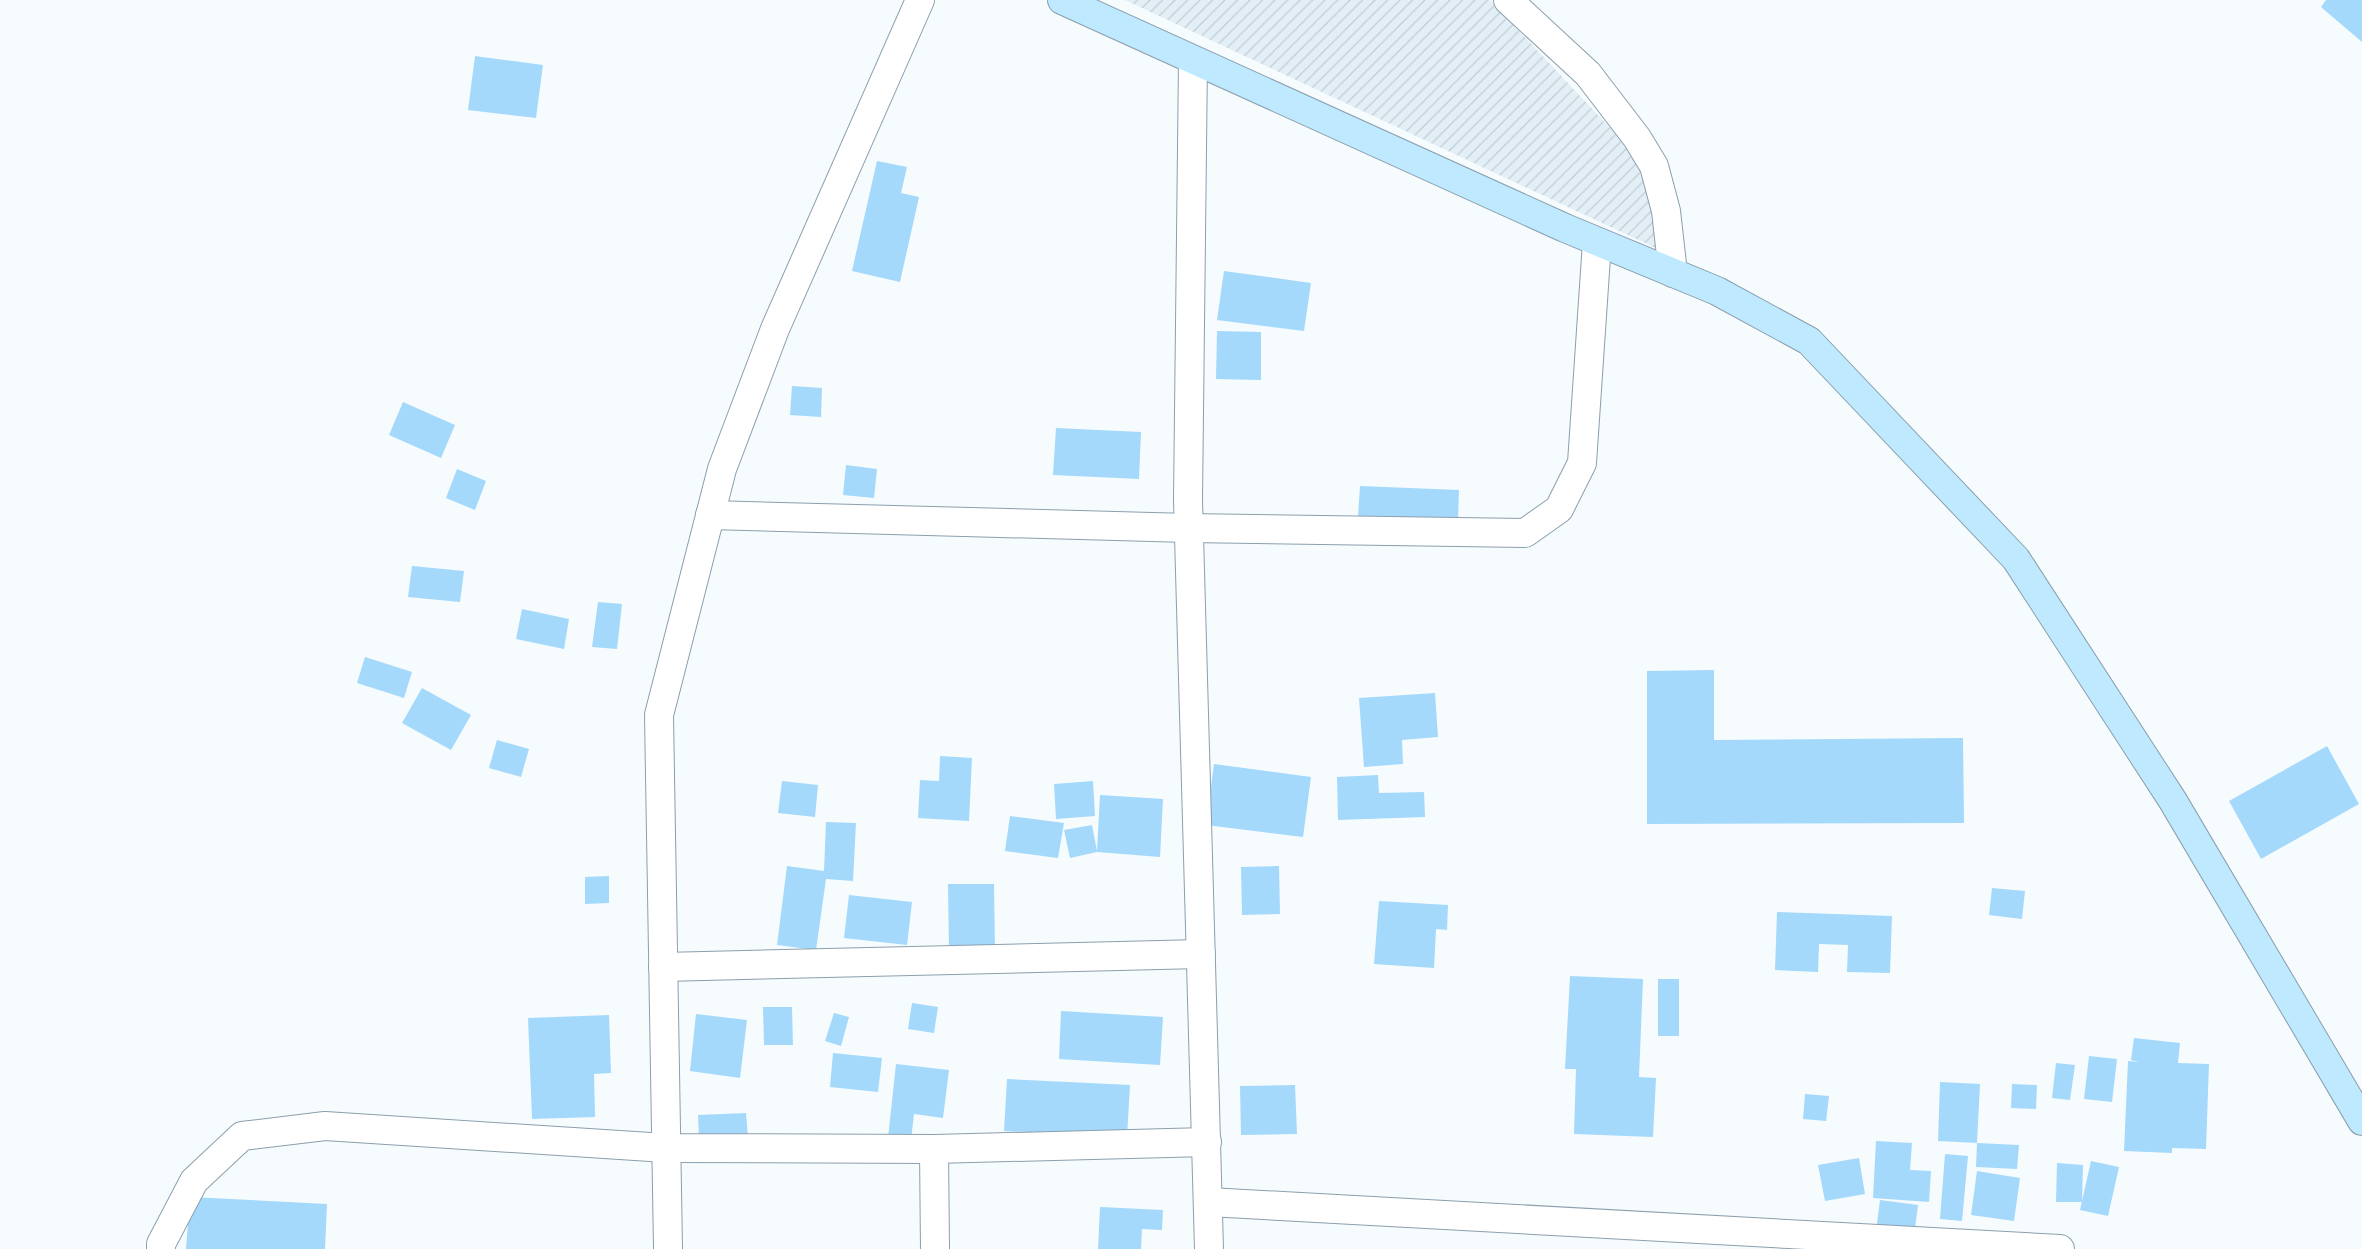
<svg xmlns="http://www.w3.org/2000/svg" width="2362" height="1249" font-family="Rubik,sans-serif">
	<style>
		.industrial { fill: url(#industrial-furrows) }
		.building { fill: #a4d9fb }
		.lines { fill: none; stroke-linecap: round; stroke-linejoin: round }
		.street-casing { stroke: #8b9fad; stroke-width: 30 }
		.secondary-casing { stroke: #8b9fad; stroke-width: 30 }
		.street { stroke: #fff; stroke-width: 28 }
		.secondary { stroke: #bee9fe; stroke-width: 28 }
	</style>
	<defs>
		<pattern id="industrial-furrows" width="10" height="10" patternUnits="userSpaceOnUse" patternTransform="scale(1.25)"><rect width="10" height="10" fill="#e3eff6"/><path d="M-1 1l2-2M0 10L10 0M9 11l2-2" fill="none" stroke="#c2cdd3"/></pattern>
	</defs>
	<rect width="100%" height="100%" fill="#f6fbfe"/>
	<!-- industrial -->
	<polygon class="industrial" points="1125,0 1490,0 1645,165 1662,251"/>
	<!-- building -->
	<g class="building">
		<polygon points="2326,0 2362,0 2362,42 2321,7"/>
		<polygon points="475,56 543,65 536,118 468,110"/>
		<polygon points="877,161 907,167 901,193 919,197 900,282 852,271"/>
		<polygon points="1224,271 1311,283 1304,331 1217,320"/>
		<polygon points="1217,331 1261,332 1261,380 1216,379"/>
		<polygon points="792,386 822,388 821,417 790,415"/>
		<polygon points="403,402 455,425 441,458 389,435"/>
		<polygon points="1056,428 1141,432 1139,479 1053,475"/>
		<polygon points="846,465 877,469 874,498 843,495"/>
		<polygon points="457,469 486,481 475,510 446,498"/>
		<polygon points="1360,486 1459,490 1458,521 1358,517"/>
		<polygon points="412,566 464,571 460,602 408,597"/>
		<polygon points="598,602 622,604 617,649 592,647"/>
		<polygon points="522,609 569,619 564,649 516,639"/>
		<polygon points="365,657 412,672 404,698 357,683"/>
		<polygon points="1714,670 1714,740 1963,738 1964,823 1647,824 1647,671"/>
		<polygon points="422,688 471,715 451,750 402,723"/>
		<polygon points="1435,693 1438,737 1402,740 1403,764 1364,767 1359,698"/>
		<polygon points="497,740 529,749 521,777 489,768"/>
		<polygon points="2327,746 2359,804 2261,859 2229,801"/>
		<polygon points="940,756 972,758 969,821 918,818 920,780 939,781"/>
		<polygon points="1214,764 1311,777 1303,837 1206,825"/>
		<polygon points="1378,775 1379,793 1424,792 1425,817 1338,820 1337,777"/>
		<polygon points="782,781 818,785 815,817 778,813"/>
		<polygon points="1093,781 1095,816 1056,819 1054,784"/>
		<polygon points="1100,795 1163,799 1160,857 1097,852 1070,858 1064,830 1092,825 1097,851"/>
		<polygon points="1010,816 1064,823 1058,858 1005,851"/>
		<polygon points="826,822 856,823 853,881 826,879 816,950 777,945 787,866 824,871"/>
		<polygon points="1279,866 1280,914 1242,915 1241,867"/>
		<polygon points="609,876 609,903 585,904 585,877"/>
		<polygon points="948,884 994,884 995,951 949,952"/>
		<polygon points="1992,888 2025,891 2022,919 1989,915"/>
		<polygon points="849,895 912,902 907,945 844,938"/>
		<polygon points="1379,901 1448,905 1447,930 1436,929 1434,968 1374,964"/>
		<polygon points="1777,912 1892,916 1890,973 1847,972 1848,945 1819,944 1818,972 1775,970"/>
		<polygon points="1570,976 1643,979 1639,1077 1656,1078 1653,1137 1574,1134 1576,1069 1565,1069"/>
		<rect x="1658" y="979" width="21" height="57"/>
		<polygon points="912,1003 938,1007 934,1033 908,1029"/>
		<polygon points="763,1007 792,1007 793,1045 764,1045"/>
		<polygon points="1061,1011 1163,1017 1160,1065 1059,1059"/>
		<polygon points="834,1013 849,1017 841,1046 825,1041"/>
		<polygon points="696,1014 747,1020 740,1078 690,1071"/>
		<polygon points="609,1015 611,1073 594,1074 595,1117 532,1119 528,1018"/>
		<polygon points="2134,1038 2180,1043 2178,1063 2209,1064 2206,1149 2172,1148 2172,1153 2124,1151 2128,1061 2139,1062 2131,1060"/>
		<polygon points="833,1053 882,1058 878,1092 830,1087"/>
		<polygon points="2089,1056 2117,1059 2112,1102 2084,1099"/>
		<polygon points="2056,1063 2075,1065 2070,1100 2052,1098"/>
		<polygon points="896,1064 949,1070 943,1118 914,1114 911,1140 888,1138"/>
		<polygon points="1007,1079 1130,1085 1127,1137 1004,1131"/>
		<polygon points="1940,1082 1980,1084 1977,1143 1938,1141"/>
		<polygon points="2012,1084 2037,1085 2036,1109 2011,1108"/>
		<polygon points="1295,1085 1297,1134 1241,1135 1240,1086"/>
		<polygon points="1805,1094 1829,1096 1826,1121 1803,1119"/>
		<polygon points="746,1113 748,1138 699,1140 698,1115"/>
		<polygon points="1876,1141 1912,1143 1910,1170 1931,1171 1929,1202 1873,1198"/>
		<polygon points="1977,1143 2019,1145 2017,1169 1976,1167"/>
		<polygon points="1945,1154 1968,1156 1962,1221 1940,1219"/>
		<polygon points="1859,1158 1865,1194 1825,1201 1818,1165"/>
		<polygon points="2091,1161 2119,1167 2108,1216 2080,1210"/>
		<polygon points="2057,1163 2083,1165 2082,1202 2056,1202"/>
		<polygon points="1977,1171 2020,1178 2014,1221 1971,1215"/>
		<polygon points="190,1197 327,1204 325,1249 186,1249"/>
		<polygon points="1880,1200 1918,1205 1914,1236 1876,1231"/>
		<polygon points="1100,1207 1163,1210 1162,1230 1142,1229 1141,1249 1098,1249"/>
	</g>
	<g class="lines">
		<!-- street casing -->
		<g class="street-casing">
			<g id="street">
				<polyline points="1508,0 1588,74 1637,138 1654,166 1666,211 1673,273"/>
				<polyline points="1193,60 1188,500 1209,1249"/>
				<polyline points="710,515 1188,528 1525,533 1559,509 1582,463 1597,242"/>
				<polyline points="663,967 1201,954"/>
				<polyline points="934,1149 935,1249"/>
				<polyline points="1209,1202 2060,1249"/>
				<polyline points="161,1249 161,1244 194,1181 242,1136 325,1126 666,1148 934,1149 1207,1142"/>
				<polyline points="668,1249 659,715 722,469 775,329 920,0"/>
			</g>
		</g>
		<!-- secondary casing -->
		<g class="secondary-casing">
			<polyline id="secondary" points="1062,0 1565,228 1717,291 1809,341 2016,559 2173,801 2362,1121"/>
		</g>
		<!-- street -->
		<use href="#street" class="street"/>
		<!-- secondary -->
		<use href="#secondary" class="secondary"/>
	</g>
</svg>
